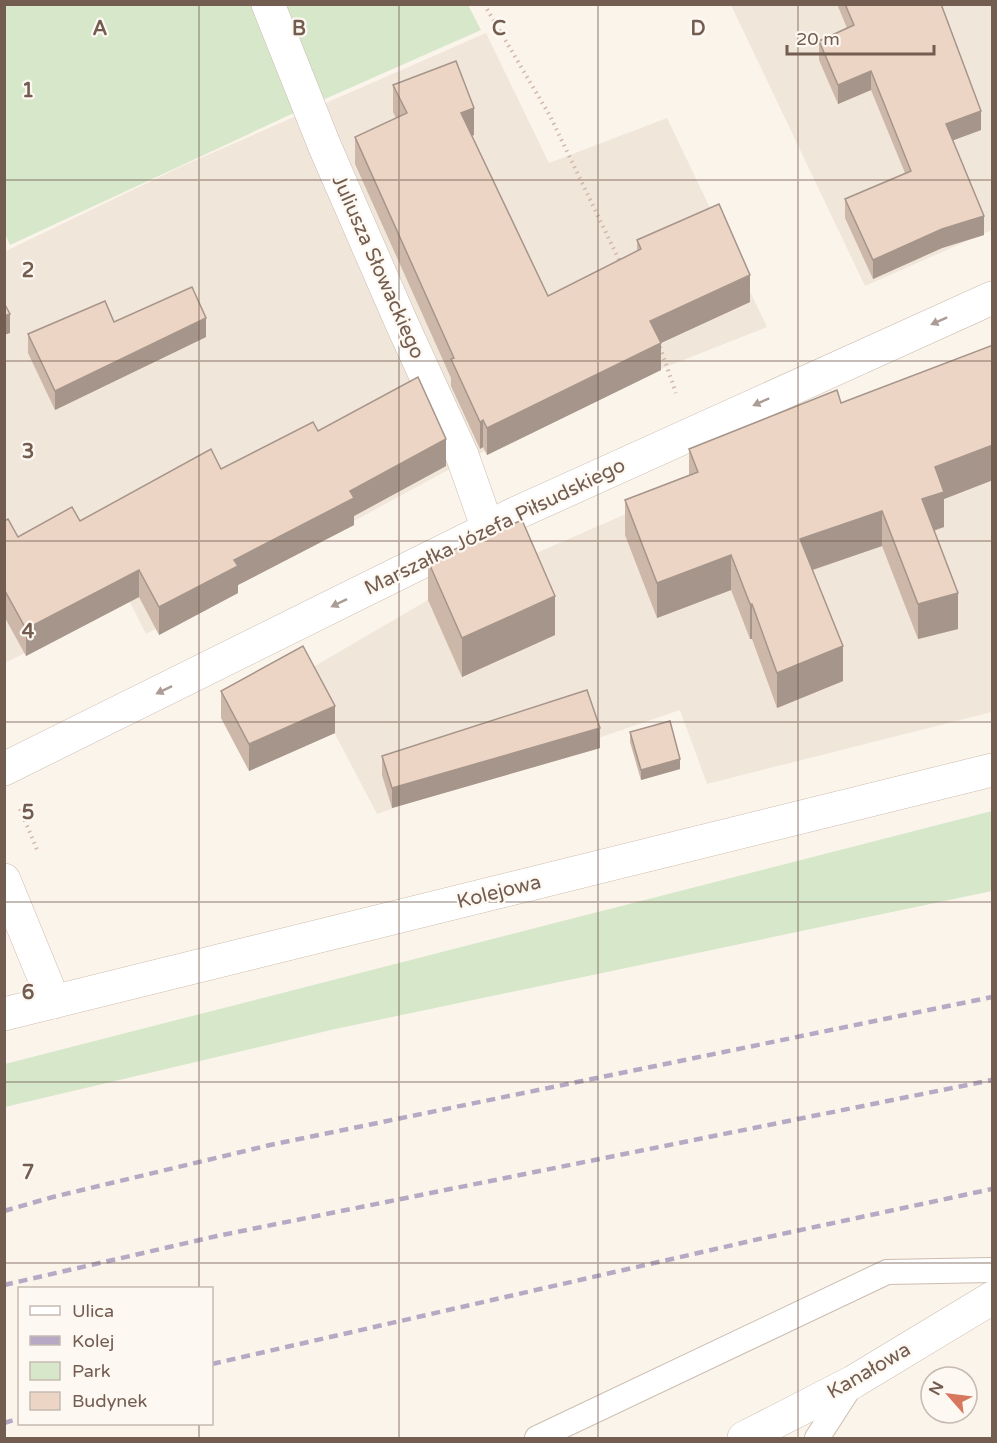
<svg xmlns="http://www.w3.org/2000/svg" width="997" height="1443" font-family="'Varela Round',sans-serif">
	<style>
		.residential { fill: #f1e6da }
		.green { fill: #d6e7ca }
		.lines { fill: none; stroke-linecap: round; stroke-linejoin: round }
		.lane-casing { stroke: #ccbdb1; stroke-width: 26 }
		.street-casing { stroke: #ccbdb1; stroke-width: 34 }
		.secondary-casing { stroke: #cebdaf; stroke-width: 34 }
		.path { stroke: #d2b8a8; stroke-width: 4; stroke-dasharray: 1.5 4.5; stroke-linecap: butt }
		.lane { stroke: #fff; stroke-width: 24 }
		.street { stroke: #fff; stroke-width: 33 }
		.secondary { stroke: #fff; stroke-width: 33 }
		.rail { stroke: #b7a9c4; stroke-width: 4.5; stroke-dasharray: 9 6; stroke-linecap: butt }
		.wall { fill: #ccb7a9 }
		.shaded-wall { fill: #a6958a }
		.building { fill: #edd5c5; stroke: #a6958a; stroke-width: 1.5 }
		.oneway { fill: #ab9d96 }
		.grid { fill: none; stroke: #735c50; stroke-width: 1.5; stroke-opacity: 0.55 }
		.labels { text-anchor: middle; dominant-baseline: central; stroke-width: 4.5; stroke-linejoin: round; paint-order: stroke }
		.street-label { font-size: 20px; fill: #735c50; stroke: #fdf8f1 }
		.grid-label { font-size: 20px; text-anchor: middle; font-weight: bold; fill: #735c50; stroke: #fdf8f1; stroke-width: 4.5; stroke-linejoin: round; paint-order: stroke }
	</style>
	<rect width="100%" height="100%" fill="#fbf4eb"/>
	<!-- residential -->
	<g class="residential">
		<polygon points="731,5 992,5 992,230 865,286"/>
		<polygon points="486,33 549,163 667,118 767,327 658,370 470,458 146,634 129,600 5,663 4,248 6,251 180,167"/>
		<polygon points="992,378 992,712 707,784 680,710 377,814 303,673 428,600 679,491"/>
	</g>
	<!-- green -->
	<g class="green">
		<polygon points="5,5 468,5 481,30 309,106 10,245 5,234"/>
		<polygon points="992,811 992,891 335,1029 5,1107 5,1064"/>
	</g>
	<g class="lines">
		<!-- lane casing -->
		<g class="lane-casing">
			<g id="lane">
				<polyline points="537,1438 887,1272 992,1270"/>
				<polyline points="817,1438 852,1384"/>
			</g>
		</g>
		<!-- street casing -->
		<g class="street-casing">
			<g id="street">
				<polyline points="268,4 325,147 402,324 462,455 488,529"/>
				<polyline points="4,769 488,529 510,516 992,298"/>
				<polyline points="4,880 54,1002"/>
				<polyline points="744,1438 853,1382 992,1298"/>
			</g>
		</g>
		<!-- secondary casing -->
		<g class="secondary-casing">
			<polyline id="secondary" points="4,1014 992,770"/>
		</g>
		<!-- path -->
		<g class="path">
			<polyline points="484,4 550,116 621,264"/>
			<polyline points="660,347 676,393"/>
			<polyline points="20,809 38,852"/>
		</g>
		<!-- lane -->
		<use href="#lane" class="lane"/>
		<!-- street -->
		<use href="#street" class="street"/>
		<!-- secondary -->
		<use href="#secondary" class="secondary"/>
		<!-- rail -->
		<g class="rail">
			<polyline points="4,1211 53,1197 270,1145 992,997"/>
			<polyline points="4,1285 217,1236 992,1080"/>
			<polyline points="212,1364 768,1237 992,1189"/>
			<polyline points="4,1423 20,1418"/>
		</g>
	</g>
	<!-- wall -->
	<g class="wall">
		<polygon points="837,4 941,4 981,130 953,140 984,235 942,248 873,279 845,218 845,199 905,173 871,90 838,104 819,60 819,41 847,28"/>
		<polygon points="393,85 474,135 472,136 548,296 637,251 637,240 750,302 661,343 661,370 487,455 483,447 480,449 451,386 451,378 355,164 355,137 396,118 393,112"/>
		<polygon points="114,322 206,337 55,410 28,353 28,334"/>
		<polygon points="993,345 993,480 944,499 944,527 934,531 958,629 918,639 882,546 813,570 843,681 777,708 752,639 750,639 731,590 657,618 625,535 625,500 689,475 689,449 841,403"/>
		<polygon points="318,431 446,466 354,516 354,525 238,585 238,593 159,635 139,597 26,656 4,616 4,521 18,537 80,521 221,469"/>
		<polygon points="428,561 555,635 462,677 428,600"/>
		<polygon points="221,691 335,733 249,771 221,718"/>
		<polygon points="630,732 680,769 641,780 630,742"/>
		<polygon points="600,748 392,808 382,775 382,756"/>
	</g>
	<!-- shaded-wall -->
	<g class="shaded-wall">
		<polygon points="871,71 871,90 838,104 838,85"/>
		<polygon points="474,108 474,135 461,140 461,113"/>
		<polygon points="981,111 981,130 946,143 946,124"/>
		<polygon points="984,216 984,235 942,248 873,279 873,260 942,229"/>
		<polygon points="750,275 750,302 650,348 650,321"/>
		<polygon points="10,314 10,333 4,335 4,316"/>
		<polygon points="206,318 206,337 55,410 55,391"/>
		<polygon points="661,343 661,370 487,455 487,428"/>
		<polygon points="483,420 483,447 480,449 480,422"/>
		<polygon points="446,439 446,466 354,516 354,525 238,585 238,593 159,635 159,607 234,560 350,491"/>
		<polygon points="993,445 993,480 944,499 944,527 922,534 922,499 935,467"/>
		<polygon points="882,511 882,546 800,574 800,539"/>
		<polygon points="731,555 731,590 657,618 657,583"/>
		<polygon points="139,570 139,597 26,656 26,629"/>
		<polygon points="958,593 958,629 918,639 918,604"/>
		<polygon points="555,596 555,635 462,677 462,638"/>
		<rect x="750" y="604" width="2" height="35"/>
		<polygon points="843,646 843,681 777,708 777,673"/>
		<polygon points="335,706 335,733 249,771 249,744"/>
		<polygon points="600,728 600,748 392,808 392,788"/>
		<polygon points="680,759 680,769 641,780 641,770"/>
	</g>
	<!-- building -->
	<g class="building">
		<polygon points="845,4 941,4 981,111 946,124 984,216 942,229 873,260 845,199 911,171 871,71 838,85 819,41 854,25"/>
		<polygon points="456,61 474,108 461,113 548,296 641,249 637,240 719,204 750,275 650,321 661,343 487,428 483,420 480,422 451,359 454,358 355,137 407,113 393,85"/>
		<polygon points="192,287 206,318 55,391 28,334 105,301 114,322"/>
		<polygon points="4,303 10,314 4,316"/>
		<polygon points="993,345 993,445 935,467 944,492 922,499 958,593 918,604 882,511 800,539 843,646 777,673 752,604 750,604 731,555 657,583 625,500 698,472 689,449 837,390 841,403"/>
		<polygon points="418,377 446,439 350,491 354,498 234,560 238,566 159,607 139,570 26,629 4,589 4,521 8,519 18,537 72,507 80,521 211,449 221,469 313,422 318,431"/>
		<polygon points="522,520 555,596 462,638 428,561"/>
		<polygon points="303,646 335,706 249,744 221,691"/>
		<polygon points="587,690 600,728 392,788 382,756"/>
		<polygon points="670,721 680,759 641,770 630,732"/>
	</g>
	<!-- one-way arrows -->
	<defs><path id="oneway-solid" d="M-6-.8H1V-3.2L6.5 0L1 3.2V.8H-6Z" transform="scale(1.5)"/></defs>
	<g class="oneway">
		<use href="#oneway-solid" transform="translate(939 321) rotate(156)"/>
		<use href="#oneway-solid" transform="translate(761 402) rotate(156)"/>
		<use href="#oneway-solid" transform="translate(339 603) rotate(154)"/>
		<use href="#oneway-solid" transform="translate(164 690) rotate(154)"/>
	</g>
	<!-- grid -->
	<path class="grid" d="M199,4V1288M399,4V1438M598,4V1438M798,4V1438M4,180H992M4,361H992M4,541H992M4,722H992M4,902H992M4,1082H992M4,1263H992M199,1424V1438"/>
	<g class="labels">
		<!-- street labels -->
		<g class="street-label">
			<text transform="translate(378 267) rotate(66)">Juliusza Słowackiego</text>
			<text transform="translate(495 527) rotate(-26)">Marszałka Józefa Piłsudskiego</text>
			<text transform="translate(499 892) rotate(-14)">Kolejowa</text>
			<text transform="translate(869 1371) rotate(-30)">Kanałowa</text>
		</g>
	</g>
	<g class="grid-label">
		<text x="100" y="35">A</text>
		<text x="299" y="35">B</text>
		<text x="499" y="35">C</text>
		<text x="698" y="35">D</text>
		<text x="28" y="97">1</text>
		<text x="28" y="277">2</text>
		<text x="28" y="458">3</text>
		<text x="28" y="638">4</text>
		<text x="28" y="819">5</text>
		<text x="28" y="999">6</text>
		<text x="28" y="1179">7</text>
	</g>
	<!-- border -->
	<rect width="997" height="1443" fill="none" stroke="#735c50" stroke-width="12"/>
	<!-- legend -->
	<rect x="18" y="1287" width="195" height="138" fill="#fdf8f1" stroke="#c6bab1" stroke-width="1.5"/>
	<rect x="30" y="1306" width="30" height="9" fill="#ffffff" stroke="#c6bab1" stroke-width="1.5"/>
	<text x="72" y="1317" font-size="18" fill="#735c50">Ulica</text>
	<rect x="30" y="1336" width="30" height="9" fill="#b7a9c4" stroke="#c6bab1" stroke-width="1.5"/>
	<text x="72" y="1347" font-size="18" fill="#735c50">Kolej</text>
	<rect x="30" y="1362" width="30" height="18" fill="#d6e7ca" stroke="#c6bab1" stroke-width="1.5"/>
	<text x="72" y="1377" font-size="18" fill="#735c50">Park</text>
	<rect x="30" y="1392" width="30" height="18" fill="#edd5c5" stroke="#c6bab1" stroke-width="1.5"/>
	<text x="72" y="1407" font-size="18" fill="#735c50">Budynek</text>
	<!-- north arrow -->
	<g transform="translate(949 1395) rotate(298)"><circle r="28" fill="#fdf8f1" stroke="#c6bab1" stroke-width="1.5"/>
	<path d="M0-4.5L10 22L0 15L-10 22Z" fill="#d7775e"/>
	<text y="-9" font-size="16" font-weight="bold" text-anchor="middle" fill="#735c50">N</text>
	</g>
	<!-- scale -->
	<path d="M787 45v9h147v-9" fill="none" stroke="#735c50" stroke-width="3"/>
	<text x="796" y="45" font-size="18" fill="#735c50" stroke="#fdf8f1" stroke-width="4.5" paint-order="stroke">20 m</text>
</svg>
